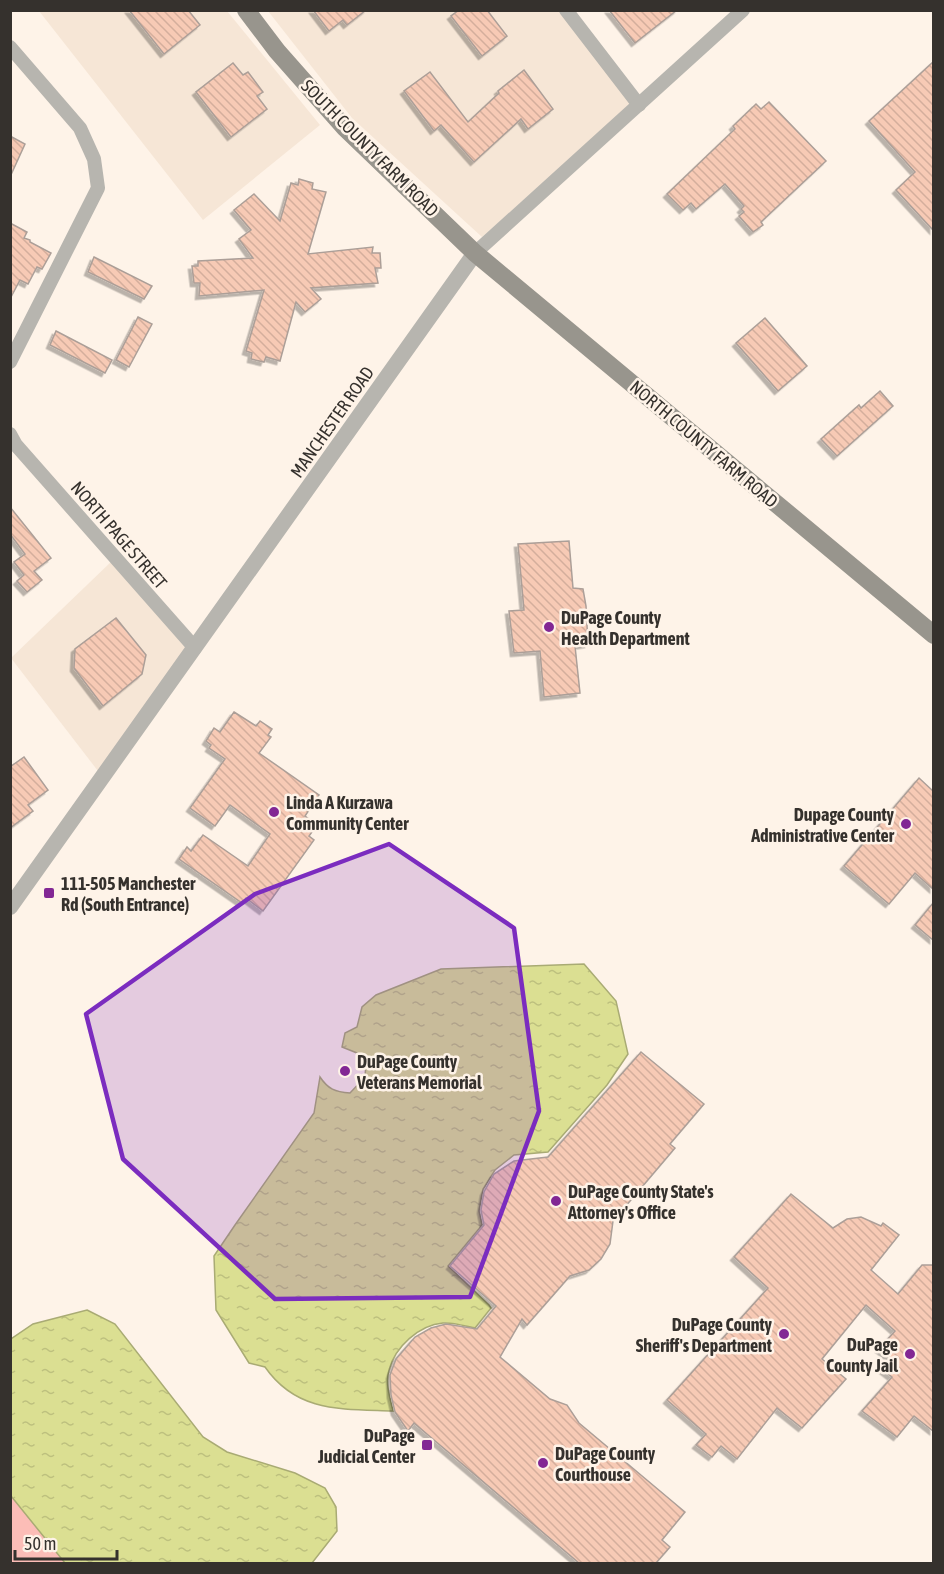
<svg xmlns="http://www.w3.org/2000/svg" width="944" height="1574" font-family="'Asap Condensed',sans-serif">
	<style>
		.built { fill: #f6e6d6 }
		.green { fill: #fcbdb7 }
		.water { fill: url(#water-ripples); stroke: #a9ab74; stroke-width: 1.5 }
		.building { fill: url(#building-back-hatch); stroke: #ac9f98; stroke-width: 1.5; filter: url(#shadow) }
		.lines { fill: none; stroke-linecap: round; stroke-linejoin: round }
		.minor { stroke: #b7b5af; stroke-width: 14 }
		.tertiary { stroke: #b7b5af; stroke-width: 16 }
		.secondary { stroke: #98958d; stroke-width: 18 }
		.marked { fill: #7b2cbf; fill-opacity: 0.2; stroke: #7b2cbf; stroke-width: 4.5; stroke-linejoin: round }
		.poi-dot { fill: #822794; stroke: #fef3e8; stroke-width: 2 }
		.labels { text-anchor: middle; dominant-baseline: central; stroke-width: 5; stroke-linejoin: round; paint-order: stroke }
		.street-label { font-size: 18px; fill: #35312d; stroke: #fef3e8 }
		.poi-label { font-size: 18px; font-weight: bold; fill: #35312d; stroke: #fef3e8; text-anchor: start }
	</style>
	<defs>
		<pattern id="water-ripples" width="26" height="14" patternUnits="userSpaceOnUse" patternTransform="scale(1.5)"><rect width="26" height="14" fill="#dbdf92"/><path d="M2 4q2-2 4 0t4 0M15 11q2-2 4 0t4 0" fill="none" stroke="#bdc07e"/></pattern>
		<pattern id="building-back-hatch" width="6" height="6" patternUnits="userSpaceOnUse" patternTransform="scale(1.5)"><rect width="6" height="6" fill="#f7cab5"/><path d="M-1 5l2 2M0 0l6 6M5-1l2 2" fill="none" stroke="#d4ae9c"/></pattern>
		<filter id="shadow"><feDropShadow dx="-3.5" dy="3.5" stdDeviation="0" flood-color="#0004"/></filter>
	</defs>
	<rect width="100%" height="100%" fill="#fef3e8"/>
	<!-- built -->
	<g class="built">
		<polygon points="39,11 227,11 320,125 203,220"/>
		<polygon points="268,11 559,11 632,104 482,237 352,118"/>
		<polygon points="112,561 188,648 98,771 11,658"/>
	</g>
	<!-- green -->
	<polygon class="green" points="11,1446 114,1563 11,1563"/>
	<!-- water -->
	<g class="water">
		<path d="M584,964L616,1001L628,1054L607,1085L548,1152L514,1155L495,1170L483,1189L479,1211L482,1225L448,1266L489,1305L491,1308L475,1328C465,1326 453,1322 443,1323C419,1325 395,1347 389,1370C385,1383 390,1398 393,1411C342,1409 297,1413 265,1367L249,1363L216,1310L214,1256L235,1225L314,1113L320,1077C328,1089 335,1092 350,1093L365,1077L366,1063L357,1053L342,1047L345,1033L357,1027L362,1007L376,995L441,969Z"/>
		<polygon points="87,1310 115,1324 203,1437 227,1452 295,1473 325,1488 336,1507 337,1531 312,1563 65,1563 11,1496 11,1339 33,1324"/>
	</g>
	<!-- building -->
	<g class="building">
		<polygon points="129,10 188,10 200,25 164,54"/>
		<polygon points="313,10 366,10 347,25 343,20 329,31"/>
		<polygon points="459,10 487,10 507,36 482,56 451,16"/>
		<polygon points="609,10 677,10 635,43"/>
		<polygon points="933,62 933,230 896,190 915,172 869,121"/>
		<polygon points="233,63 243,75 248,72 263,92 257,96 267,109 231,137 196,92"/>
		<polygon points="524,70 553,109 528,129 521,119 474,162 441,125 434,131 404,91 430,72 468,122 499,93 498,91"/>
		<polygon points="769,102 826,161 761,222 763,225 753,232 739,216 744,212 741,209 744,206 725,184 696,209 691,203 683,210 667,194 735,129 733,126 756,104 761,109"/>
		<polygon points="10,136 25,144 10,177"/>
		<polygon points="299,179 313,183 312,189 326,192 308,254 373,247 372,253 380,253 381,268 375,268 378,283 311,288 321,299 305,312 296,302 280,361 266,357 264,362 251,359 252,353 246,351 264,290 199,296 200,283 194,283 192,266 198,266 198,261 253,258 239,239 251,230 234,210 254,194 280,221 291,183 298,185"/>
		<polygon points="10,223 27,232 24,238 30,240 30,242 51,253 42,269 37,267 28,284 20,280 10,299"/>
		<polygon points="94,257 152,286 144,299 88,272"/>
		<polygon points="138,317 152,324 129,367 116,360"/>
		<polygon points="765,318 807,366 778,391 736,343"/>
		<polygon points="56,331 112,360 105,373 50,345"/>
		<polygon points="880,391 893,406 837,456 821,439 859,405 861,408"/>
		<polygon points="10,507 51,558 34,571 42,580 27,592 17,581 24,575 14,562 25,554 10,534"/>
		<polygon points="569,541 573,588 583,589 586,606 588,644 575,646 580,693 544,697 540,651 514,653 509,611 524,610 518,544"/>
		<polygon points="116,618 146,655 142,674 103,706 74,668 75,649"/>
		<polygon points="234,712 256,726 260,721 272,729 268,735 271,737 259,753 319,795 305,816 317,825 309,836 314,840 263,911 246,898 242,903 179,859 187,847 191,851 203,835 248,866 270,834 230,805 215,826 190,808 225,759 209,748 211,745 206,741 214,728 220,732"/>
		<polygon points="24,757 48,790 28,805 33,811 10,828 10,767"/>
		<polygon points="919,778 933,791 933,889 915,873 889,904 844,866"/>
		<polygon points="933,903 933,940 915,925"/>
		<polygon points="641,1052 704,1104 670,1144 675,1148 613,1221 610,1244 601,1259 589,1270 570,1276 527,1325 522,1319 500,1357 550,1399 567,1405 579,1423 685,1512 662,1540 670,1547 656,1563 579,1563 414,1423 408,1431 395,1412 391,1395 390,1375 396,1359 415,1337 431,1328 446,1324 477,1329 496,1306 450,1266 484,1225 481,1210 484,1192 494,1174 514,1161 548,1157"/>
		<polygon points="791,1194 833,1228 847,1219 861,1217 881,1226 883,1223 899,1235 871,1270 898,1294 922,1265 933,1265 933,1431 914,1416 897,1437 862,1411 892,1377 883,1370 892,1359 879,1349 895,1331 866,1305 822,1359 846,1379 802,1428 777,1408 737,1459 721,1446 712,1457 696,1445 706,1434 667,1400 768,1288 734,1257"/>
	</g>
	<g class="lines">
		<!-- minor -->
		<g class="minor">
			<polyline points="566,10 639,105"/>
			<polyline points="10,47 80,128 94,159 98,188 10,362"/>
			<polyline points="475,253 743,10"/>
			<polyline points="10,434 16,445 195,648"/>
		</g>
		<!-- tertiary -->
		<polyline class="tertiary" points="10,907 475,253"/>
		<!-- secondary -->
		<polyline class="secondary" points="246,10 277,51 345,128 475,253 934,635"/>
	</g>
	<!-- marked area -->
	<path class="marked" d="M389,844L514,928L539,1111L470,1297L275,1299L123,1159L86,1014L255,894Z"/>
	<!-- markers -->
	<g class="poi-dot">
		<circle cx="549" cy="627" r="6"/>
		<circle cx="274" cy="812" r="6"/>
		<circle cx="906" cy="824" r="6"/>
		<rect x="43" y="887" width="12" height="12" rx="3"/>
		<circle cx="345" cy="1071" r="6"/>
		<circle cx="556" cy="1201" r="6"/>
		<circle cx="784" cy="1334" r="6"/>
		<circle cx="910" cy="1354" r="6"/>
		<rect x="421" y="1439" width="12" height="12" rx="3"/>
		<circle cx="543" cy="1463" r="6"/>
	</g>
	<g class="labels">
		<!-- street labels -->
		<g class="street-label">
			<text transform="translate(370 148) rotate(45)">SOUTH COUNTY FARM ROAD</text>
			<text transform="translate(332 422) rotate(-55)">MANCHESTER ROAD</text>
			<text transform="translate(704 444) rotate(40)">NORTH COUNTY FARM ROAD</text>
			<text transform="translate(119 535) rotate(49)">NORTH PAGE STREET</text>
		</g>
		<!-- poi labels -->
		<g class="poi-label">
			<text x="561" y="617">DuPage County<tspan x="561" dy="21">Health Department</tspan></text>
			<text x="286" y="802">Linda A Kurzawa<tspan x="286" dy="21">Community Center</tspan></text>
			<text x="894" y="814" text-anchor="end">Dupage County<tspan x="894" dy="21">Administrative Center</tspan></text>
			<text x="61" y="883">111-505 Manchester<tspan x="61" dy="21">Rd (South Entrance)</tspan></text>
			<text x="357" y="1061">DuPage County<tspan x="357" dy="21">Veterans Memorial</tspan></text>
			<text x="568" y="1191">DuPage County State's<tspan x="568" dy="21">Attorney's Office</tspan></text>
			<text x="772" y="1324" text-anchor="end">DuPage County<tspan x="772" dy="21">Sheriff's Department</tspan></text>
			<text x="898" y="1344" text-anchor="end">DuPage<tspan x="898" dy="21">County Jail</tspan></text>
			<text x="415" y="1435" text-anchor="end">DuPage<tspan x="415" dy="21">Judicial Center</tspan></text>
			<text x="555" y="1453">DuPage County<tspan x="555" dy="21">Courthouse</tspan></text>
		</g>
	</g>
	<!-- border -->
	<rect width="944" height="1574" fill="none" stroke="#35312d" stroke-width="24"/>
	<!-- scale -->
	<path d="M15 1550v9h102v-9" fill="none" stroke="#35312d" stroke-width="3"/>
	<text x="24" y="1550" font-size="18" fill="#35312d" stroke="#fef3e8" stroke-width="4.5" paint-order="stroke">50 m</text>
</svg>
